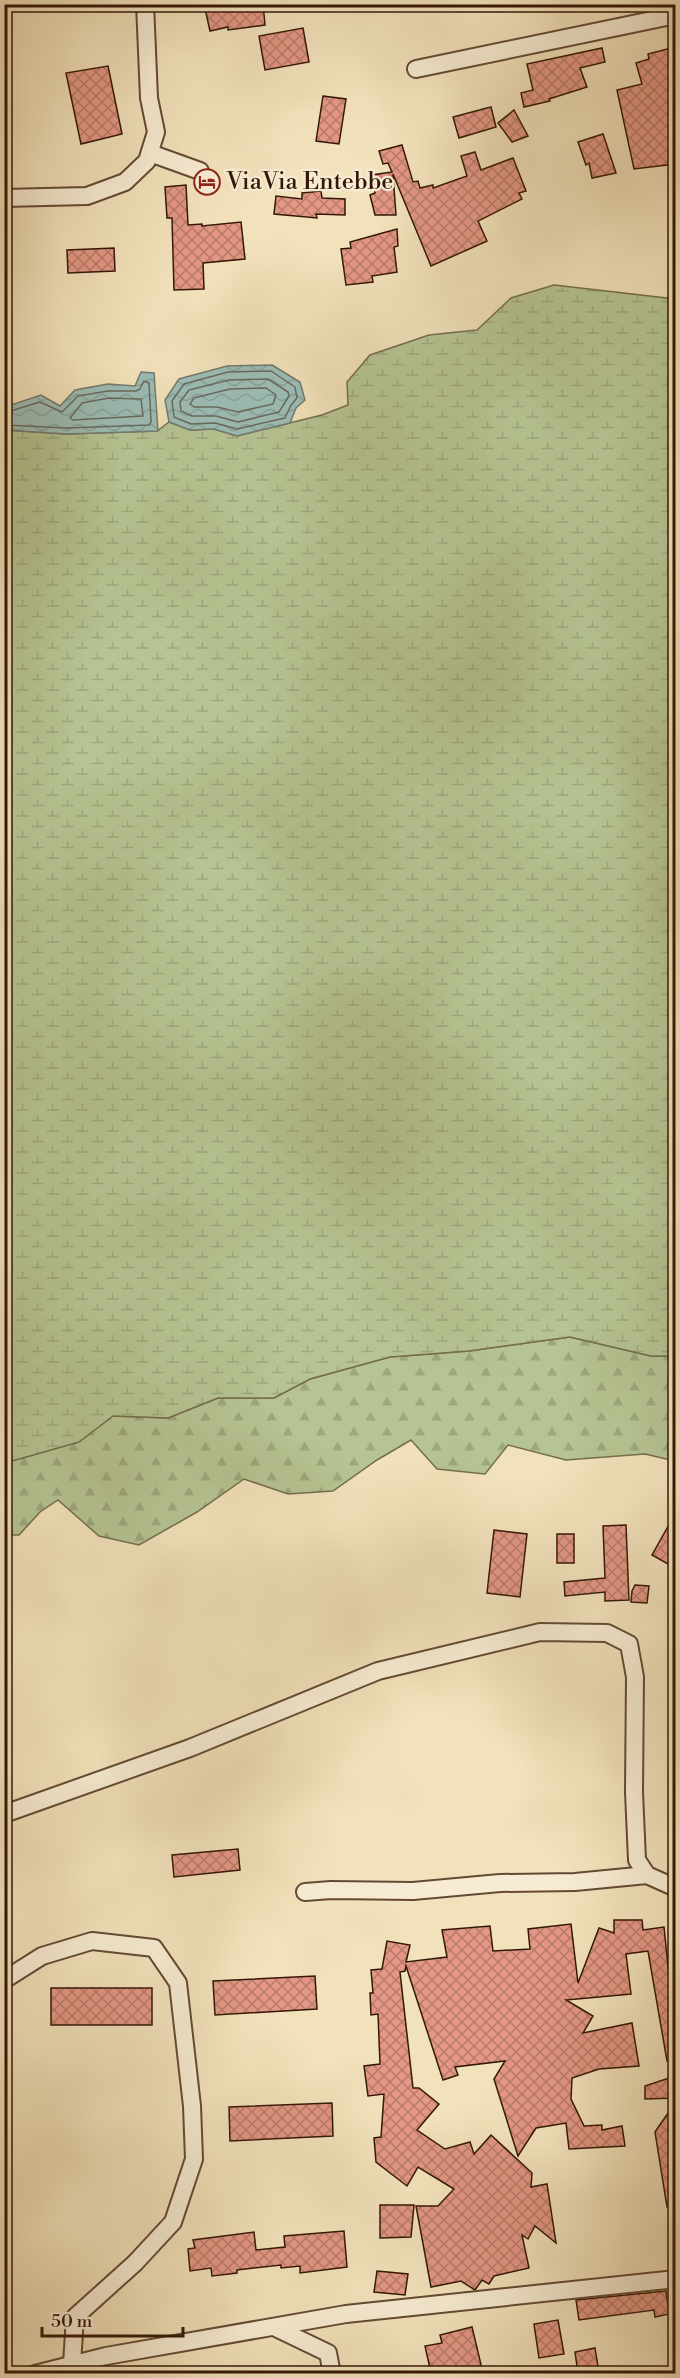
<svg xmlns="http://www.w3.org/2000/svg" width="680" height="2378" font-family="'Libre Bodoni',serif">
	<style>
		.forest { fill: url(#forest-firs); stroke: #756e4d; stroke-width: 1.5 }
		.wetland { fill: url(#wetland-marsh); stroke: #756e4d; stroke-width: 1.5 }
		.water { fill: url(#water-waves); stroke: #727b70; stroke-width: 1.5 }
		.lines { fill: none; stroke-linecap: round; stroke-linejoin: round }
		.shore { stroke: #686a5e; stroke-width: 1.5 }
		.building { fill: url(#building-cross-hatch); stroke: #341707; stroke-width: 1.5 }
		.street-casing { stroke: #644a34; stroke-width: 20 }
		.street { stroke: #f7ecd3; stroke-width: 16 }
		.labels { text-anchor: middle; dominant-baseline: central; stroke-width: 4.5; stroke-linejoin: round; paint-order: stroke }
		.poi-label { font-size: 24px; fill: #341707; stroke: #f7ecd3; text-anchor: start }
	</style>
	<defs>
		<pattern id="forest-firs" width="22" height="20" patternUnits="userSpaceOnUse" patternTransform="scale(1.5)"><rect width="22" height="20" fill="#b6c493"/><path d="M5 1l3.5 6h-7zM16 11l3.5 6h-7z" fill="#9da87d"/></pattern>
		<pattern id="wetland-marsh" width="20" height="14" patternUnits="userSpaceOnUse" patternTransform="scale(1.5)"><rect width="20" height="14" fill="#b6c493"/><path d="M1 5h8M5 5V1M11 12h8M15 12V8" fill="none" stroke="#9da87d"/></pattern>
		<pattern id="water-waves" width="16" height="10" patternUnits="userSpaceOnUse" patternTransform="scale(1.5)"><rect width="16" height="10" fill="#9cbdb6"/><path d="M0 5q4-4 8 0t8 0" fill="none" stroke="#87a29b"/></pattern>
		<pattern id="building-cross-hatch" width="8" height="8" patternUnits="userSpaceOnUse" patternTransform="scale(1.5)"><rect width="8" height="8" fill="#e39784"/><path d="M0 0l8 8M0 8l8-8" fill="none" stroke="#b97a6a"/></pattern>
	</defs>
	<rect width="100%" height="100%" fill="#f2e2bb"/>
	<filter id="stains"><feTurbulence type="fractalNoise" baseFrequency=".00333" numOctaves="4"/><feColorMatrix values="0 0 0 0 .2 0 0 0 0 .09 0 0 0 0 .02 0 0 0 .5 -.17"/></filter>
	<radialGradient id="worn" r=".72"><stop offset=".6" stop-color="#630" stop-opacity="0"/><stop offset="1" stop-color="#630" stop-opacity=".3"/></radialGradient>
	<!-- forest -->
	<polygon class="forest" points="570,1337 651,1356 675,1356 675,1461 645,1454 566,1460 508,1445 485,1474 437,1469 411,1440 377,1460 333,1491 288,1494 244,1479 197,1512 139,1545 99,1536 58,1500 40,1512 19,1535 5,1535 4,1463 78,1442 113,1416 168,1418 218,1398 274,1398 310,1379 390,1357 469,1351"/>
	<!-- wetland -->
	<polygon class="wetland" points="554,285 675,299 675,1356 651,1356 570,1337 469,1351 390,1357 310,1379 274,1398 218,1398 168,1418 113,1416 79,1442 5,1463 4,430 67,434 157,431 169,422 190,430 214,429 237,436 322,415 348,405 347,382 370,355 429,335 477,330 511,298"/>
	<!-- water -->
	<g class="water">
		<polygon points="272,365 300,382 305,400 296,408 290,423 237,436 214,429 190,430 169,422 165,400 179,379 227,366"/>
		<polygon points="141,372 154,373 158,431 67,434 5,430 5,407 41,395 60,406 75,390 108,384 135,386"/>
	</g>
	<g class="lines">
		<!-- shore -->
		<g class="shore">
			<polygon points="271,371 295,387 297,398 291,405 285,418 237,429 215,423 191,424 174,417 172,401 184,384 228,372"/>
			<polygon points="268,379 288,392 289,396 279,412 238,422 216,416 192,416 181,411 180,402 189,390 229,380"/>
			<polygon points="266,388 276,395 273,404 238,412 217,407 194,407 190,404 194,398 230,389"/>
			<polygon points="109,398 141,399 143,416 73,420 70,418 82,403"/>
			<polyline points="4,413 40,402 62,412 78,396 108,391 136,391 140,389 144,381 149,383 151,422 149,425 67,428 4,425"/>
		</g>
	</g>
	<!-- building -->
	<g class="building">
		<polygon points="204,4 263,4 265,25 228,30 228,27 210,31"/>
		<polygon points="303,28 309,62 265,70 259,36"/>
		<polygon points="675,47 675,121 672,122 675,164 634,169 617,90 642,84 636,63 649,59 648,54"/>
		<polygon points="602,48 605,62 580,68 587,87 549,99 550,101 524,107 521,93 533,90 527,64"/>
		<polygon points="108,66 122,134 81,144 66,73"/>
		<polygon points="323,96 346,99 339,144 316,141"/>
		<polygon points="491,107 496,127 459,138 453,117"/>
		<polygon points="514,110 528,136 512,142 498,123"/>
		<polygon points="603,134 616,173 592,178 589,163 586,165 578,142"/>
		<polygon points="402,145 413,182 418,181 420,188 433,185 433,188 467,176 461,156 475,152 481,170 513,158 526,191 519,193 522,199 478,221 487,241 431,266 393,174 396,215 375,215 370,195 375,193 372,175 392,172 388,163 383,164 379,151"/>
		<polygon points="186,185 188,225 202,224 202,226 241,222 245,259 203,263 204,289 174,290 172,218 167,218 165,187"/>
		<polygon points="321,191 322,198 345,199 345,215 316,214 317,218 274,214 276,196 302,199 302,193"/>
		<polygon points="397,229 398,246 394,247 397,272 372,276 373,282 346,285 341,249 351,248 350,242"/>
		<polygon points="114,248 115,271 68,273 67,250"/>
		<polygon points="675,1514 675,1568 652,1555"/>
		<polygon points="626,1525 629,1600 605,1601 605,1592 565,1596 564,1582 605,1578 603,1526"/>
		<polygon points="494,1530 527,1534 520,1597 487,1593"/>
		<rect x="557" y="1534" width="17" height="29"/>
		<polygon points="635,1585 649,1586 647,1603 631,1602 632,1591"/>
		<polygon points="238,1849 240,1870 174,1877 172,1855"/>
		<polygon points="614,1920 642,1920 643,1930 664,1927 669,1976 675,1965 675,2060 667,2061 648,1951 626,1954 631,1994 566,2000 593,2016 583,2033 632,2023 639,2066 599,2069 572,2078 571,2099 584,2126 602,2125 602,2130 622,2126 625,2146 569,2149 566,2123 536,2128 518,2156 494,2079 505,2061 455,2067 458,2075 443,2080 406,1966 405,1971 400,1972 413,2088 419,2088 439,2104 417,2130 445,2149 470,2142 474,2154 491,2135 532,2173 531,2187 547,2184 556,2243 535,2226 528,2239 522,2235 529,2268 494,2276 489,2284 482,2280 475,2290 461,2281 431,2287 416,2206 438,2206 454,2189 418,2167 407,2186 376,2162 374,2138 381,2137 384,2094 368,2096 364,2066 380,2064 378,2014 371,2015 370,1993 373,1993 371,1970 382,1969 387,1941 410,1945 406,1962 447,1957 442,1930 490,1926 493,1951 530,1949 528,1929 571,1924 578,1983 599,1928 614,1933"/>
		<polygon points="315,1976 317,2009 215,2015 213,1981"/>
		<rect x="51" y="1988" width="101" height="37"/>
		<polygon points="675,2076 675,2098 645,2099 645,2086"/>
		<polygon points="332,2103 333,2136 230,2141 229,2107"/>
		<polygon points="675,2103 675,2207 667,2207 655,2132"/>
		<polygon points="380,2205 414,2205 411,2237 380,2238"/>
		<polygon points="344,2231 347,2267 300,2273 300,2266 281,2268 281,2265 237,2270 237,2273 212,2276 211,2268 190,2271 188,2249 195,2248 193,2240 254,2232 256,2250 285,2247 284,2236"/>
		<polygon points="377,2271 408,2274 405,2295 374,2292"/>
		<polygon points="666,2291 669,2314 655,2317 654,2310 579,2320 576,2300"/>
		<polygon points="558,2320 564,2354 539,2358 534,2324"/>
		<polygon points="472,2327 483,2373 431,2373 425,2346 442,2343 440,2335"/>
		<polygon points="595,2348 599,2373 578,2373 575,2352"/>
	</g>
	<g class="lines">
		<!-- street casing -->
		<g class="street-casing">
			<g id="street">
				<polyline points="416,69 676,15"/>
				<polyline points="150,153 200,171"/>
				<polyline points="4,198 87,196 125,182 147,161 156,132 149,98 145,4"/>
				<polyline points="4,1814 190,1748 378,1671 540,1632 607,1633 629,1644 635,1677 634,1792 637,1860 647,1875 676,1888"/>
				<polyline points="305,1892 331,1890 413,1891 500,1883 575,1882 647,1875"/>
				<polyline points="4,1980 42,1956 92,1941 154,1948 178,1983 192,2106 194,2159 173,2222 135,2263 75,2317 72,2364"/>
				<polyline points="276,2328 328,2353 332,2374"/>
				<polyline points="35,2374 106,2356 346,2314 676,2279"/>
			</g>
		</g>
		<!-- street -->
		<use href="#street" class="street"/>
	</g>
	<!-- icons -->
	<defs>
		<g id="hotel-ring" transform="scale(1.35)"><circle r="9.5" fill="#f7ecd3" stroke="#8f2418" stroke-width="1.5"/><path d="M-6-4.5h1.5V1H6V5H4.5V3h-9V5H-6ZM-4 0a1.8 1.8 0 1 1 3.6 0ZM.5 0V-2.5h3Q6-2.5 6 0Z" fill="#8f2418"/></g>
	</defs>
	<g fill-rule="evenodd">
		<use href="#hotel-ring" x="207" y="182"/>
	</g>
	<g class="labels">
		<!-- poi labels -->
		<g class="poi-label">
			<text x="226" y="182">ViaVia Entebbe</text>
		</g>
	</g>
	<!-- margin -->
	<rect width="680" height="2378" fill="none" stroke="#f2e2bb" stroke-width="24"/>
	<rect x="6" y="6" width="668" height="2366" fill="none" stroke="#341707" stroke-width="3"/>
	<rect x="12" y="12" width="656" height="2354" fill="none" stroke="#341707" stroke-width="1.5"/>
	<!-- scale -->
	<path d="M42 2327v9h141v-9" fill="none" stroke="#341707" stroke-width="3"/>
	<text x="51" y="2327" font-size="18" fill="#341707" stroke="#f7ecd3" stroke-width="4.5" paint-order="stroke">50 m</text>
	<rect width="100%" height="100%" filter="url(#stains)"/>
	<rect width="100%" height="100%" fill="url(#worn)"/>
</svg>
